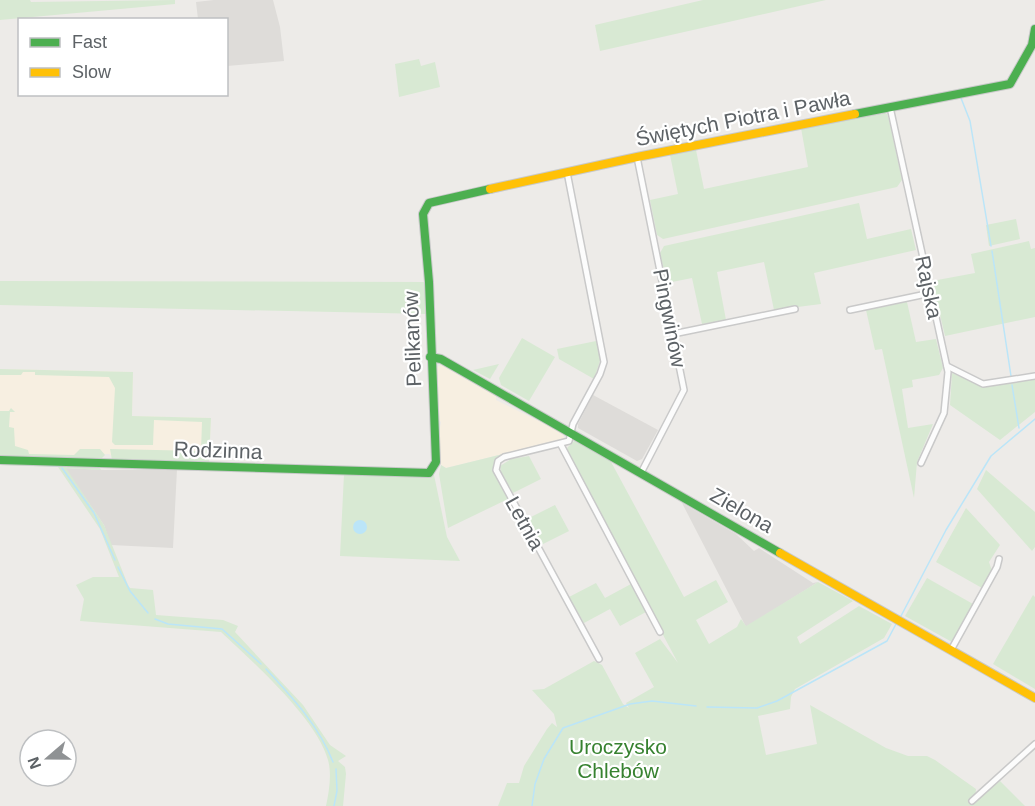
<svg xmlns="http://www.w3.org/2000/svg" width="1035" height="806" font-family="Helvetica,sans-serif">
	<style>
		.commercial { fill: #f7efe1 }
		.industrial { fill: #dedcd9 }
		.green { fill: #d8e9d3 }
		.water { fill: #bbe5f8 }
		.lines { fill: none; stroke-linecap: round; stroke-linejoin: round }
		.stream { stroke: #bbe5f8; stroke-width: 1.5 }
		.street-casing { stroke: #c9c9c9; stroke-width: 8 }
		.fast-casing { stroke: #c8c9c9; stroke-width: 10 }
		.slow-casing { stroke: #c8c9c9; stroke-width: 10 }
		.street { stroke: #fcfcfc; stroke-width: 5 }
		.fast { stroke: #4caf50; stroke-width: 8 }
		.slow { stroke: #ffc107; stroke-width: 8 }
		.labels { text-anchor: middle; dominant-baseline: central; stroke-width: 4.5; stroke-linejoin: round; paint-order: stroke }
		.street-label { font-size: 21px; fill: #5d6266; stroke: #fff }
		.park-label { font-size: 21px; fill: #378230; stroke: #fff }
	</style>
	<rect width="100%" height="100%" fill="#edebe8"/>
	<!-- commercial -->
	<g class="commercial">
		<polygon points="441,365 496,396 496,400 563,433 564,439 446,468 441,465 439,434 441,422 438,419 437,411 437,367"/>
		<polygon points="0,369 133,372 132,416 211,418 209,461 114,458 109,454 65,456 0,453"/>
	</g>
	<!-- industrial -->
	<g class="industrial">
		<polygon points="214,0 273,0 280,27 284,61 227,66 226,20 198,19 196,2"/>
		<polygon points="593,395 658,430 642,459 637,461 578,428 578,424"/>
		<polygon points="65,468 105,470 177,469 173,548 111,545 104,525"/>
		<polygon points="682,503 736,534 754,551 759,548 813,583 818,582 746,627"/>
	</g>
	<!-- green -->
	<g class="green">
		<polygon points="0,0 30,0 31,2 175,0 175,4 0,20"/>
		<polygon points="703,0 826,0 600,51 595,25"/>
		<polygon points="419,59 421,66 435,62 440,87 399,97 395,64"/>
		<polygon points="882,112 887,114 889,120 902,180 897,187 663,239 657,235 650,200 678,194 670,155 696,150 704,189 808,167 801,128"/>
		<polygon points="859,203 867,239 911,229 916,250 814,273 821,304 774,310 764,262 717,272 726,320 702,324 692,278 667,283 660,253 664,246"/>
		<polygon points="1016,219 1020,239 989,246 986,225"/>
		<polygon points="1029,241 1031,249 1035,248 1035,317 945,336 932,281 975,273 971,254"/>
		<polygon points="0,281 426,282 427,314 0,305"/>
		<polygon points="907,302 916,342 936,339 943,368 939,375 912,380 913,387 902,389 908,428 933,424 917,462 914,498 882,349 875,350 866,310"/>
		<polygon points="522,338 555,357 529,401 501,385 499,378"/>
		<polygon points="596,341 601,358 594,379 559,359 557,349"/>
		<polygon points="499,364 490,379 473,370"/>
		<polygon points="0,369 133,372 132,416 211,418 209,464 112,460 110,449 201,451 202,422 154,420 153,445 115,445 112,442 115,388 109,377 35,375 35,372 23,372 21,375 0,375"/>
		<polygon points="952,373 985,387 1035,379 1035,412 1000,440 950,405"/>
		<polygon points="11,408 15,412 10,412 9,427 14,428 15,446 28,450 29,454 74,455 80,449 100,449 105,455 101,459 0,456 0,411 9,411"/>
		<polygon points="576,439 610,460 684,597 716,580 728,602 696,620 709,644 737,627 741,619 746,626 818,582 853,601 797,637 800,644 859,606 892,624 884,638 795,689 791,697 790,709 758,716 766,755 817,744 810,705 886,748 908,756 927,756 935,760 976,789 975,802 1000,781 1025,806 498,806 507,783 519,783 524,766 547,729 552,723 557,727 554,714 532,690 544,689 594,661 602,665 623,704 629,708 626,703 654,687 635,653 660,639 678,663 569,458 567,448"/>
		<polygon points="503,454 497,459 494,469 508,499 448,528 439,474 441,465 446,468"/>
		<polygon points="529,456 541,479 513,493 501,472 500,466 511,459"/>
		<path d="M0,462L100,468L101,470L66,468L104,525L128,585L130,588L153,590L156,615L223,620L238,626L235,632L303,705L330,745L346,756L338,761L345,767L346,774L343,806H326C329,792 332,774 328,760C317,719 252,661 221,632L80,621L84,599L76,585L93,577H119L100,529L58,467L0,465Z"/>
		<polygon points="986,470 1035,512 1035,547 1032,551 977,489"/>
		<polygon points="344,474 434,475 447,537 460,561 340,556"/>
		<polygon points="555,505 569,531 541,545 527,519"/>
		<polygon points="966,508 1000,545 989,562 992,571 982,588 936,562"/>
		<polygon points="927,578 973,604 952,642 905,616"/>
		<polygon points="596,583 605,598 631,584 646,612 620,626 610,609 584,623 569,597"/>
		<polygon points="1033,595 1035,597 1035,689 993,664"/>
	</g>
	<!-- water -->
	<circle class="water" cx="360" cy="527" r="7"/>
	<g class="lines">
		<!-- stream -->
		<g class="stream">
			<polyline points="961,98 970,121 991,246"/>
			<polyline points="992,251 1011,376"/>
			<polyline points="1012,385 1019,428"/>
			<polyline points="19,464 61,466"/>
			<polyline points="62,468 94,513 115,560"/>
			<polyline points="118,567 130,591 148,613"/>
			<polyline points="901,616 946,530 991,456 1035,419"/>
			<polyline points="155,619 168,624 222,629 261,664"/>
			<path d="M266,669C292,697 319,726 333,762"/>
			<polyline points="707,707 757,708 777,701 887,641 896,624"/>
			<polyline points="334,806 337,791 336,769"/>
			<polyline points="532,806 535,784 544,759 563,728 630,704 652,701 696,706"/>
		</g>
		<!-- street casing -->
		<g class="street-casing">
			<g id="street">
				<polyline points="890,107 948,372 944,413 921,463"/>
				<polyline points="637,157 684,390 642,471"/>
				<polyline points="567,172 604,362 600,374 573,424 569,441 504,457 498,461 496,470 599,659"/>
				<polyline points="850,310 931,293"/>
				<polyline points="673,334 795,309"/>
				<polyline points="947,366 983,384 1035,376"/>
				<polyline points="561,445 660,632"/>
				<polyline points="951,650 997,567 999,559"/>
				<polyline points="972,801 1035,744"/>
			</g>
		</g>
		<!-- fast casing -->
		<g class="fast-casing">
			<g id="fast">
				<polyline points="855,114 1010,84 1032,45 1035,29"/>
				<polyline points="430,357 441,359 780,553"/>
				<polyline points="0,460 429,473 436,462 429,282 423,214 429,203 490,189"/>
			</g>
		</g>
		<!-- slow casing -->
		<g class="slow-casing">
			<g id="slow">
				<polyline points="490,189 637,157 855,114"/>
				<polyline points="780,553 1035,698"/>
			</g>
		</g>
		<!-- street -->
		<use href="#street" class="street"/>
		<!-- fast -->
		<use href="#fast" class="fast"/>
		<!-- slow -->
		<use href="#slow" class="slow"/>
	</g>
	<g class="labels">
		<!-- street labels -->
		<g class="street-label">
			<text transform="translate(743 118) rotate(-11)">Świętych Piotra i Pawła</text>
			<text transform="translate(929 287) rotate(78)">Rajska</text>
			<text transform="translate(670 318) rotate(79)">Pingwinów</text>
			<text transform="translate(412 339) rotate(-92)">Pelikanów</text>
			<text transform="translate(218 450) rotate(2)">Rodzinna</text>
			<text transform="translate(742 510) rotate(30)">Zielona</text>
			<text transform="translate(525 523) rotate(61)">Letnia</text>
		</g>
		<!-- park labels -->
		<g class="park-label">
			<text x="618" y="746">Uroczysko<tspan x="618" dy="24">Chlebów</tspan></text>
		</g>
	</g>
	<!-- legend -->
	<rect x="18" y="18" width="210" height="78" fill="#ffffff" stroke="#bec0c2" stroke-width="1.5"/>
	<rect x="30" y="38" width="30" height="9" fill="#4caf50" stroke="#bec0c2" stroke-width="1.5"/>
	<text x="72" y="48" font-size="18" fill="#5d6266">Fast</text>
	<rect x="30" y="68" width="30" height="9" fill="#ffc107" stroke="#bec0c2" stroke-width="1.5"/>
	<text x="72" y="78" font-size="18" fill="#5d6266">Slow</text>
	<!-- north arrow -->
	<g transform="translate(48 758) rotate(250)"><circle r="28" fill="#ffffff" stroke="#bec0c2" stroke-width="1.5"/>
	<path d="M0-4.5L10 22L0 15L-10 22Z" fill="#8f9294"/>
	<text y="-9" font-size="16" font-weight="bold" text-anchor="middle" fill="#5d6266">N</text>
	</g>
</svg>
